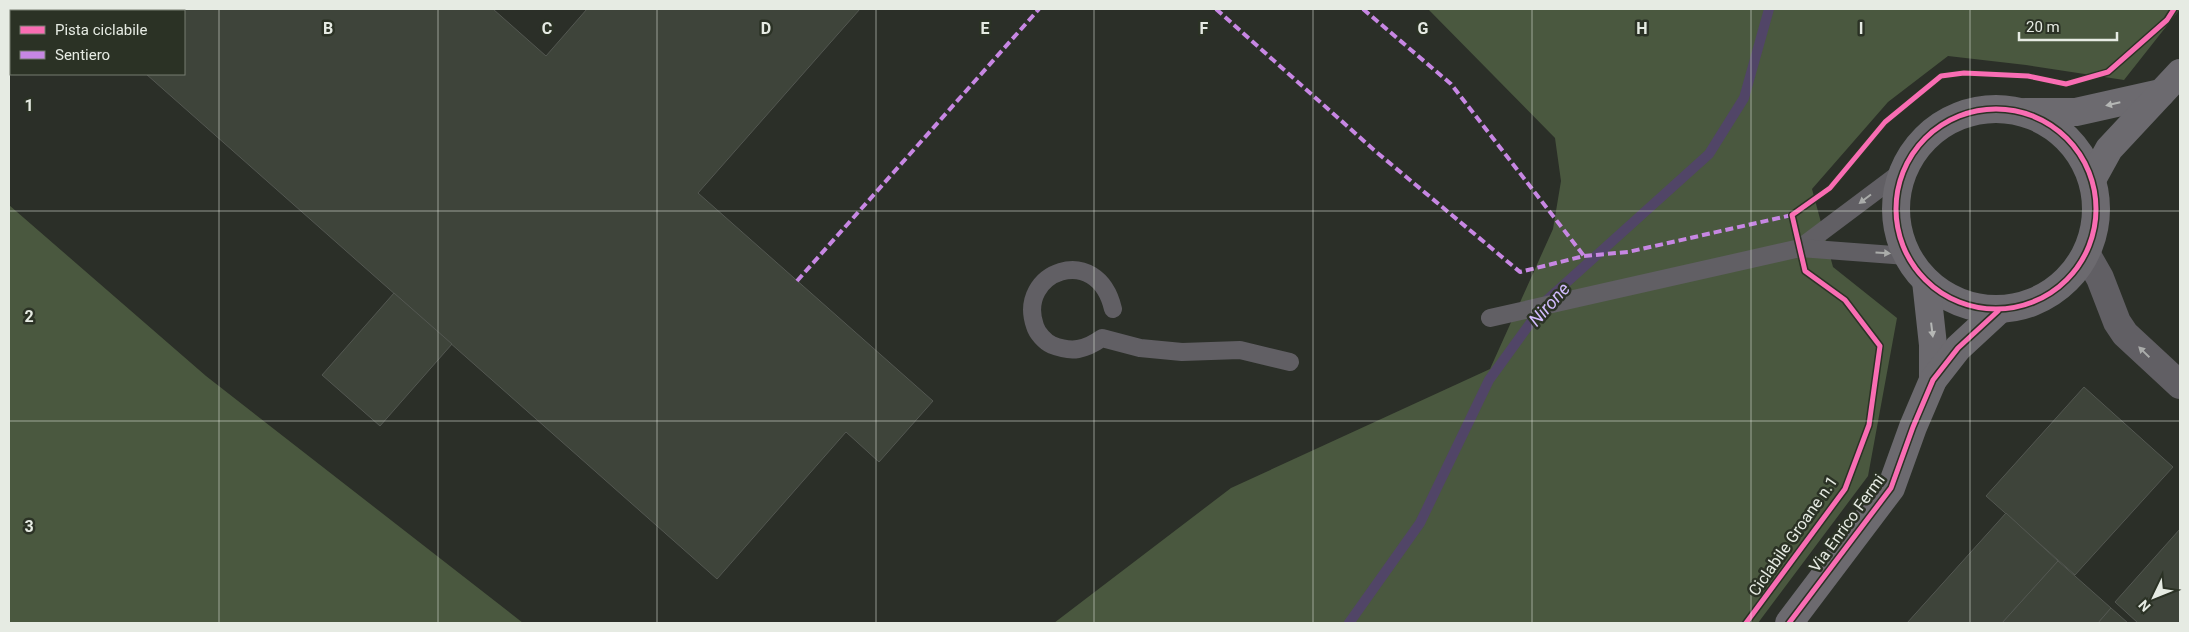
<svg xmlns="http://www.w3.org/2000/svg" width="2189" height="632" font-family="Roboto,sans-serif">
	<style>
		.green { fill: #4a583f }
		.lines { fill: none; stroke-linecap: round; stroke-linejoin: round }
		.stream { stroke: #514567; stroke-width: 10 }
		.building { fill: #3e443a; stroke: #535751 }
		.lane { stroke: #615f64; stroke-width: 18 }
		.street { stroke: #615f64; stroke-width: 28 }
		.secondary { stroke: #6c6a6f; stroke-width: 28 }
		.quiet { stroke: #c787e3; stroke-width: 4; stroke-dasharray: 8 4; stroke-linecap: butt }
		.cycleway-casing { stroke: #2b3225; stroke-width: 8 }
		.cycleway { stroke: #f96db3; stroke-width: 5 }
		.oneway { fill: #b5b7b5 }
		.oneway2 { fill: #aaacaa }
		.grid { fill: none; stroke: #e6ebe3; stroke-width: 1; stroke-opacity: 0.55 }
		.labels { text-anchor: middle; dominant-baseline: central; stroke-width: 5; stroke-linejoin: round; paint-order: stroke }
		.street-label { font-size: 16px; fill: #e6ebe3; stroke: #2b3225 }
		.water-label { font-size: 18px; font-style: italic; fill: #d2bcfe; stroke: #2b3225 }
		.grid-label { font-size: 16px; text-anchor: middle; font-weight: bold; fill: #e6ebe3; stroke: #2b3225; stroke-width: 5; stroke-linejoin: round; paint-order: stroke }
	</style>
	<rect width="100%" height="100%" fill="#2b2f28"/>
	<!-- green -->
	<g class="green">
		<polygon points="1428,9 2180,9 2124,80 2026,65 1948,56 1888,102 1812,189 1833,267 1897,318 1868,476 1758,623 1054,623 1231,488 1490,369 1553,229 1561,181 1555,138"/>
		<polygon points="9,205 206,376 523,623 9,623"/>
	</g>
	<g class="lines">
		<!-- stream -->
		<polyline class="stream" points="1349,623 1420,523 1489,380 1547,300 1709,154 1744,98 1769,9"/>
	</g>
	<!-- building -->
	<g class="building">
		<polygon points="72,9 493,9 546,56 587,9 860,9 698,193 933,401 879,462 846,432 717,579 146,74 184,74 184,11 75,11"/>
		<polygon points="394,293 452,344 380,426 322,375"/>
		<polygon points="2084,387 2173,467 2075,575 1986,496"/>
		<polygon points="2006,513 2058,561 2002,623 1907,623"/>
		<polygon points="2180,529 2180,623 2138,623 2115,602"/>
		<polygon points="2058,561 2111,608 2098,623 2002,623"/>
		<polygon points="2111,608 2128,623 2098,623"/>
	</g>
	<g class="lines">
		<!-- lane -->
		<g class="lane">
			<polyline points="1800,248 1904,170"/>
			<path d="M1113,309C1097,241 1016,272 1035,326C1037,333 1045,342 1052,345C1072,353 1085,350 1102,338L1140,348L1182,352L1240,350L1290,362"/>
			<polyline points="1490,318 1800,248 1907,256"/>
		</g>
		<!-- street -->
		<polyline class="street" points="2087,255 2100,278 2117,322 2125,334 2180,385"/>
		<!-- secondary -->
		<g class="secondary">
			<circle cx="1996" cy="209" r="100"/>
			<polyline points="2025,112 2076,112 2161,93"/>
			<polyline points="2093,178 2109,149 2180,73"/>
			<polyline points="1926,281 1933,345 1933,380"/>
			<polyline points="1789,623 1891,488 1913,427 1933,380 1958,348 1998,311"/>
		</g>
		<!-- quiet -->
		<g class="quiet">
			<polyline points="1216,9 1374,150 1520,272 1584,256 1628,252 1792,215"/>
			<polyline points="1363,9 1451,84 1584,256"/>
			<polyline points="797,281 1039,9"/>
		</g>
		<!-- cycleway casing -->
		<g class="cycleway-casing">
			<g id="cycleway">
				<circle cx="1996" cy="209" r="100"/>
				<polyline points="1746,623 1845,489 1869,425 1880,346 1845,300 1805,271 1792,215 1830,188 1885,122 1941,76 1964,73 2028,76 2066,84 2108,72 2167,20 2174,9"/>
				<polyline points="1789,623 1891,488 1913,427 1933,380 1958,348 1998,311"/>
			</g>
		</g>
		<!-- cycleway -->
		<use href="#cycleway" class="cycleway"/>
	</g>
	<!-- one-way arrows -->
	<defs><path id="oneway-solid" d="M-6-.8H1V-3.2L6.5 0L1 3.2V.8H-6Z" transform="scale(1.25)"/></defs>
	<g class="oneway">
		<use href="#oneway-solid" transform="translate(2113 104) rotate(167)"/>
		<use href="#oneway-solid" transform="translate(1932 330) rotate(83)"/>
	</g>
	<g class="oneway2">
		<use href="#oneway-solid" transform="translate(1865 199) rotate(143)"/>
		<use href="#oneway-solid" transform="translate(1883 253) rotate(3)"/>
		<use href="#oneway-solid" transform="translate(2144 352) rotate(-136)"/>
	</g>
	<!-- grid -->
	<path class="grid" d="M219,9V623M438,9V623M657,9V623M876,9V623M1094,9V623M1313,9V623M1532,9V623M1751,9V623M1970,9V623M9,211H2180M9,421H2180"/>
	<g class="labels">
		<!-- street labels -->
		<g class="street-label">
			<text transform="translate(1847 523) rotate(-54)">Via Enrico Fermi</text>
			<text transform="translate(1793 536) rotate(-55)">Ciclabile Groane n.1</text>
		</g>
		<!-- water labels -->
		<g class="water-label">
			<text transform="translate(1549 304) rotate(-48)">Nirone</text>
		</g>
	</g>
	<g class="grid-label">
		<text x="328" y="34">B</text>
		<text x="547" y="34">C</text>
		<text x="766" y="34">D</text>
		<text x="985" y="34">E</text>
		<text x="1204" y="34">F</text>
		<text x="1423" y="34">G</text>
		<text x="1642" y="34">H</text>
		<text x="1861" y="34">I</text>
		<text x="29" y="111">1</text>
		<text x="29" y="322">2</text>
		<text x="29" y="532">3</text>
	</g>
	<!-- border -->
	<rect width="2189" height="632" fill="none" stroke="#e6ebe3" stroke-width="20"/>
	<!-- legend -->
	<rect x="10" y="10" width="175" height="65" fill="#2b3225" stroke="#767c71"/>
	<rect x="20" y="26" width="25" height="8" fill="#f96db3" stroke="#767c71"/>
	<text x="55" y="35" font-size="15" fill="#e6ebe3">Pista ciclabile</text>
	<rect x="20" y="51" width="25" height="8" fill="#c787e3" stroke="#767c71"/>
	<text x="55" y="60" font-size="15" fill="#e6ebe3">Sentiero</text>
	<!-- north arrow -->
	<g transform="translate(2154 597) rotate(227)" stroke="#2b3225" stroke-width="4" paint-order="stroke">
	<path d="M0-4L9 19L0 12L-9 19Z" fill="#e6ebe3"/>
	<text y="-8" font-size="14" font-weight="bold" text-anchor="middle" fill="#e6ebe3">N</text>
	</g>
	<!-- scale -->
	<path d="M2019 32v8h98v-8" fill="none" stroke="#e6ebe3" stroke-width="2.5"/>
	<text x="2026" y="32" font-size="15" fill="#e6ebe3" stroke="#2b3225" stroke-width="4" paint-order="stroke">20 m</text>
</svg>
